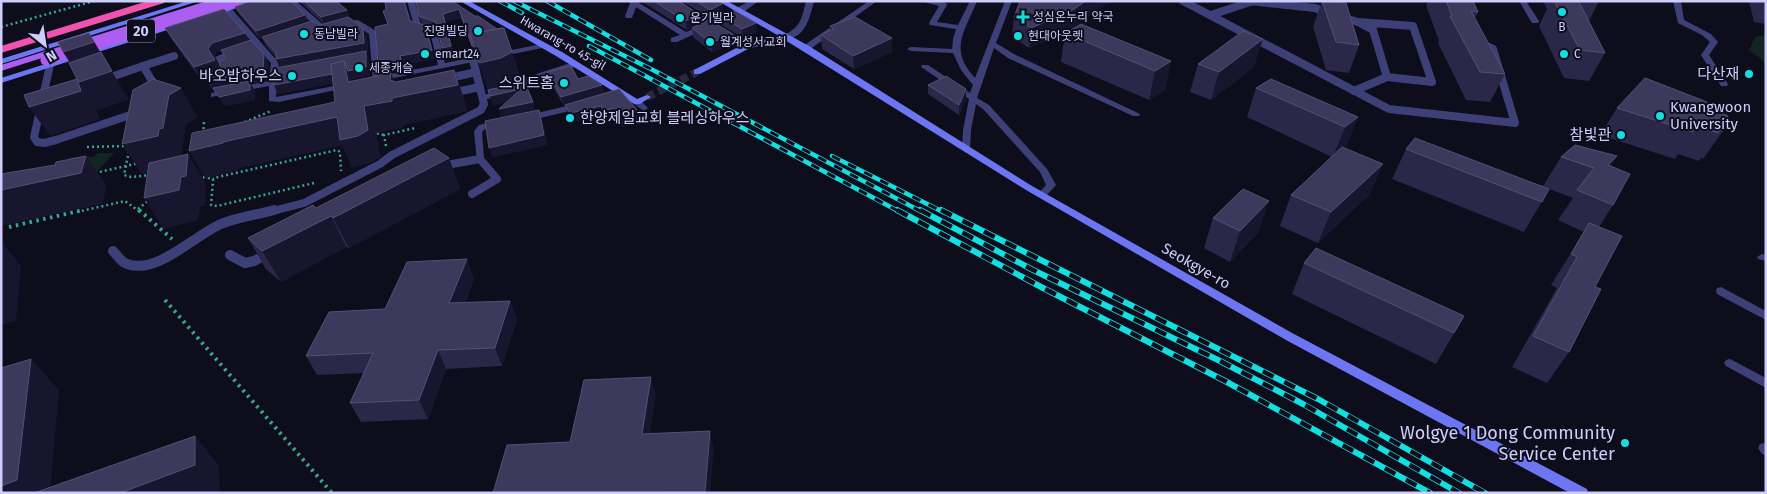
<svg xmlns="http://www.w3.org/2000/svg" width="1767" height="494" font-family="'Fira Sans','Noto Sans KR',sans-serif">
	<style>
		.green { fill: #112623 }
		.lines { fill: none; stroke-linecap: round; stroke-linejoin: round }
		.secondary-tunnel { stroke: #2b2a3d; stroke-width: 8; stroke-dasharray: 8 4.5; stroke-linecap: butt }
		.path-far1 { stroke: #37a594; stroke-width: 2.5; stroke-dasharray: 2 3; stroke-linecap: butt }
		.path { stroke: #37a594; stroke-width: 4; stroke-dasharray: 2.5 4.5; stroke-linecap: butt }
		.lane-far1 { stroke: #3c4077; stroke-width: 8 }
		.lane { stroke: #3c4077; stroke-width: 10 }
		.street { fill: #3c4077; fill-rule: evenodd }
		.secondary { fill: #6c76f2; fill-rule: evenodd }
		.primary { fill: #ac5ef1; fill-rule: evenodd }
		.highway { fill: #f053ad; fill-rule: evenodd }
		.rail-far1-casing { stroke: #13dfe0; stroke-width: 4.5 }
		.rail-casing { stroke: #13dfe0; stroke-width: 6 }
		.rail-far1 { stroke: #0e0d1c; stroke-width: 3; stroke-dasharray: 9; stroke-linecap: butt }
		.rail { stroke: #0e0d1c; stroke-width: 4.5; stroke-dasharray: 12; stroke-linecap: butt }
		.primary-bridge { stroke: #ac5ef1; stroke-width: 11 }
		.wall { fill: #2a2749; fill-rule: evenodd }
		.shaded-wall { fill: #18152f }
		.building { fill: #3c395c; stroke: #535075 }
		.poi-dot { fill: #13dfe0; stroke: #0e0d1c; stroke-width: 2 }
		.labels { text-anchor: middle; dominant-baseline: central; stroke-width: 4; stroke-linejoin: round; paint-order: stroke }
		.far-poi-label { font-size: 12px; fill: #cecdfb; stroke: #0e0d1c; text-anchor: start }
		.far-street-label { font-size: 12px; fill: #cecdfb; stroke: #0e0d1c }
		.shield { fill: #0e0d1c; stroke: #9493b8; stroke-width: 1 }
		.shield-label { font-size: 14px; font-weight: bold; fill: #cecdfb }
		.poi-label { font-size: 15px; fill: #cecdfb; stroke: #0e0d1c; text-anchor: end }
		.street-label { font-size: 15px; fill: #cecdfb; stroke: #0e0d1c }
		.near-poi-label { font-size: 18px; fill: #cecdfb; stroke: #0e0d1c; text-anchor: end }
	</style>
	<rect width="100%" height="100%" fill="#0e0d1c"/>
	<!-- green -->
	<g class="green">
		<polygon points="1766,35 1766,63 1749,50 1755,37"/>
		<polygon points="98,153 114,153 93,176 52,176 71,157 94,157"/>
	</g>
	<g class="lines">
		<!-- secondary-tunnel -->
		<polyline class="secondary-tunnel" points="647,97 697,72"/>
		<!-- path-far1 -->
		<g class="path-far1">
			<polyline points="1,27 94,1"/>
			<polyline points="240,124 271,111"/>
			<polyline points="372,132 384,135"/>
			<polyline points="203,134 204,122"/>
			<polyline points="386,146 384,135 415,128"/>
			<polyline points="87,147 126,146"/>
			<polyline points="129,151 124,175 131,177 150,175"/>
			<polyline points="95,173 139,163"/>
			<polyline points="198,176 214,179"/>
			<polyline points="314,183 217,206 211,205 213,180 218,177 337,150 340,152 341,171"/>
			<polyline points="138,209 149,200"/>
			<polyline points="77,212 125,201 140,212"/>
		</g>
		<!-- path -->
		<g class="path">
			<polyline points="139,210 172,239"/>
			<polyline points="9,227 83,210"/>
			<polyline points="165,300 332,493"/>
		</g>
		<!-- lane-far1 -->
		<g class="lane-far1">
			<polyline points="1183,1 1389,109 1515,123 1493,49 1480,43"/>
			<polyline points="1250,1 1315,8 1328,13"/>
			<polyline points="1211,15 1250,2"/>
			<polyline points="1341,17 1358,22"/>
			<polygon points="1358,22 1413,26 1432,82 1387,77 1373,30"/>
			<polyline points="50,65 34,137 37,142 44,143 56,140 139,112"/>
			<polyline points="143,66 174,56"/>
			<polyline points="105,79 143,66 157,89"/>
			<polyline points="446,79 476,72"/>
			<polyline points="1354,91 1387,77"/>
			<polyline points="451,93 480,87"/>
			<polyline points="441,166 480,159 497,179 472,194"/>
			<polyline points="269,212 304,203 380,164 392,155 481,110 484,104 473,60"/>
		</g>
		<!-- lane -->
		<g class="lane">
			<path d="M113,251C117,255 121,262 127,264C157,275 195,235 221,224C237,217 257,215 274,210"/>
			<polyline points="230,255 245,263 254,261 269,253"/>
		</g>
		<!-- street -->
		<g class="street">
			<polygon points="289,1 296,1 327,28 327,32 321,32"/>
			<polygon points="407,1 415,1 421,26 437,31 445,63 542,44 546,46 542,48 379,81 373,81 369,34 354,24 342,26 342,22 358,20 376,31 380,76 438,65 430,32 415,29"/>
			<polygon points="629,1 636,1 686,32 705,24 670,1 678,1 711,21 750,1 759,1 742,13 716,24 750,44 751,46 747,48 710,27 677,42 671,42 671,38 680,35 636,7 632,18 626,18 625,16 630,3"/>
			<path d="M806,1H814C810,17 805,40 784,39V35C801,27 802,18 806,1Z"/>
			<polygon points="869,1 877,1 809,50 803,50 803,46"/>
			<path d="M920,1H935L946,3L947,5L937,22L958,25L970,1H977C965,31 948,49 975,78L1005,1H1012L996,43L1014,54L1140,114L1139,116H1133L1008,58L994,48L977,98L989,105L1047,169L1056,185L1045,197H1039L1037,195L1046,185L1040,172L983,109L976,104L971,130L970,148L966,151L962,148L963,130L969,99L921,67L922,65H928L970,93L973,85L961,70L953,53L911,51L907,49L911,47L952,49L953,39L956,29L930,25L929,23L939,6Z"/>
			<polygon points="1519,1 1526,1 1539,21 1538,23 1532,23"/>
			<polygon points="1673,1 1681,1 1684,20 1711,34 1718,42 1709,55 1728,84 1727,86 1721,86 1701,55 1710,42 1702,35 1678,23"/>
			<polygon points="224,7 230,7 279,63 276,97 345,84 349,86 345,88 279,102 269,101 269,86 211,97 211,93 269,81 271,63 224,11"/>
			<polygon points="234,49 237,49 241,51 224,58 229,67 228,69 222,69 215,57"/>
			<polygon points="574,62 577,62 577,66 545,77 516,92 483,100 479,98 480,96 510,88 539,73"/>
			<polygon points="634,100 640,100 648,108 644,111 634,104"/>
			<polygon points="579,103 583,106 582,108 528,121 524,118 525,116"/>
			<polygon points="499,120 502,121 503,123 502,125 485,129 482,132 484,159 483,161 477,161 474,131 479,125"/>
			<polygon points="1762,254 1766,255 1766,261 1758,259 1757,257"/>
			<polygon points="1721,287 1766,311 1766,320 1717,294 1716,291 1717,288"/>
			<polygon points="1730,359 1766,378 1766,388 1726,366 1724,363 1726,360"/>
			<polygon points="1764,443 1766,444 1766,455 1762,454 1758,448 1760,444"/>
		</g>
		<!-- secondary -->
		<g class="secondary">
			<polygon points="188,1 199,1 1,64 1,59"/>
			<polygon points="244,1 255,1 215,16 208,14"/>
			<polygon points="460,1 469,1 562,52 637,99 647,95 651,97 640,104 634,104 556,56"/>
			<polygon points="718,1 727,1 809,46 1032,186 1294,334 1587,489 1588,493 1570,493 1286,340 1026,190 785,40 750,48 700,74 694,74 694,70 744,44 779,36"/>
			<polygon points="176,23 182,23 183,25 1,83 1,78"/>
		</g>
		<!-- primary -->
		<polygon class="primary" points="207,1 221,1 1,71 1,65"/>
		<!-- highway -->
		<polygon class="highway" points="148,1 165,1 164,3 1,53 1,46"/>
		<!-- rail-far1 casing -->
		<g class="rail-far1-casing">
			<g id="rail-far1">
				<polyline points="500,1 522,13"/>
				<polyline points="514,1 651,69 922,212"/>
				<polyline points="547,1 651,60"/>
				<polyline points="589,46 900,212"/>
				<polyline points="832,156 943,212"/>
			</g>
		</g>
		<!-- rail casing -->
		<g class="rail-casing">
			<g id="rail">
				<polyline points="897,210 1043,288 1225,381 1430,493"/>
				<polyline points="920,210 1033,270 1218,360 1303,404 1459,493"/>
				<polyline points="941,210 1318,399 1485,493"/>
			</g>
		</g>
		<!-- rail-far1 -->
		<use href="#rail-far1" class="rail-far1"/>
		<!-- rail -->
		<use href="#rail" class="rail"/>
		<!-- primary-bridge -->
		<polyline class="primary-bridge" points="46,60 236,1"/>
	</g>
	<!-- wall -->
	<g class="wall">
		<polygon points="299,1 336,1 347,10 350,18 367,38 368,51 366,52 369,59 370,75 351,79 352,81 391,73 394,82 396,82 454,70 463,96 467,111 403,125 403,127 376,133 380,157 370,163 352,167 342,145 238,168 238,170 205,178 335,102 333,83 278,94 274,85 280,67 276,57 266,46 262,38 260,39 239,14 235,7 305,15 308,22 320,25 324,24"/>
		<polygon points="385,1 405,1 411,21 422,24 419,16 475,16 512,52 521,80 524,87 533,102 535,111 539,110 542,120 547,145 492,157 502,118 499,109 506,102 493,105 476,54 475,55 461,18 446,22 454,55 445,57 438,30 426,26 435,59 403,65 404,69 382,74 378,65 388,24"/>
		<polygon points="641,1 679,1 701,23 734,43 712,52 693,37 692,28 694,27 687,30"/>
		<polygon points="682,1 718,1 722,4 723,13 711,19"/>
		<polygon points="1205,1 1222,1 1222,3"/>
		<polygon points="1322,1 1328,1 1359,45 1349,73 1326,70 1313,27"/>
		<polygon points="1428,1 1473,1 1478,12 1475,18 1505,74 1490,102 1466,100 1438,43 1439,41 1426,5"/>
		<polygon points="1543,1 1599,1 1589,21 1605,53 1589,81 1564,78 1539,26 1547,9"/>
		<polygon points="1749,1 1766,1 1766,24 1754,22"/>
		<polygon points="719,15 757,32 743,38 720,24"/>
		<polygon points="1014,17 1068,30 1029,48 1012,37"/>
		<polygon points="830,26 892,52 854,69 822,49 821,35 830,31"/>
		<path d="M165,28L249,41L264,54L269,64L267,80L251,84L255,91V100L225,106L215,90L214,91L210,86L205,76L213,72L199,77L170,37ZM222,51L226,58L221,68H220L214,58L216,52Z"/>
		<polygon points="1065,33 1171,61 1165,90 1149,100 1061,62"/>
		<polygon points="1198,64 1254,67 1211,100 1190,92"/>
		<polygon points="548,72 578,79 638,111 640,121 623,127 616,118 607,121 603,116 572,122 568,114 566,106 564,106 550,82"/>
		<polygon points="928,85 966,89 966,99 959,115 928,94"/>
		<polygon points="1256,88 1358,117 1346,147 1345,148 1370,194 1318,243 1280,226 1291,195 1332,157 1247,117"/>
		<polygon points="1706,105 1722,113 1723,131 1703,159 1701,158 1699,161 1678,154 1675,159 1600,135 1617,108"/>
		<polygon points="1406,149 1543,186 1561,157 1617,156 1611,166 1613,205 1599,227 1595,287 1569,352 1547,383 1512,367 1557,288 1551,285 1584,232 1558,220 1573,198 1549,189 1524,232 1392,179"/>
		<polygon points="449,158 460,189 349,248 346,247 281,282 266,269 248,238 316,208"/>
		<polygon points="1213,218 1259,232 1230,262 1204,248"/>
		<polygon points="1304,263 1464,316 1436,364 1292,294"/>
		<polygon points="474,278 465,303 510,301 517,319 502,366 446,369 428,419 361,422 350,403 364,373 317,375 306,356 385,309"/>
	</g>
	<!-- shaded-wall -->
	<g class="shaded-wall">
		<polygon points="1086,1 1112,1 1068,30 1029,48 1031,28"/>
		<polygon points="722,4 723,13 711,19 710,10"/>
		<polygon points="459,9 461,18 446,22 454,55 445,57 442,48 443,14"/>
		<polygon points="347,10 350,18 325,25 321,17"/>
		<polygon points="305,15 308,23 260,39 256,31"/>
		<polygon points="700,15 701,24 687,30 685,21"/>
		<polygon points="756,23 757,32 743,38 742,29"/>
		<polygon points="425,25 428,34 435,59 403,65 404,69 382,74 378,65 400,56"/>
		<polygon points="363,29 367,38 368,51 366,52 369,59 370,75 351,79 355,87 360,108 348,80 278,94 274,85 344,61 366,52 280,68 276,59"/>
		<polygon points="89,33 129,100 97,110 96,108 100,119 50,136 29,107 77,79 82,81 63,52"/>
		<polygon points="245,33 250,42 216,52 213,58 208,49 212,43"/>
		<polygon points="733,34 734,43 712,52 711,43"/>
		<polygon points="892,38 892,52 854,69 853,56"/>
		<polygon points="1263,39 1254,67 1211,100 1219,72"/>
		<polygon points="507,40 509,48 475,55 472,46"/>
		<polygon points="512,52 521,80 509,86 488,92 479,63"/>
		<polygon points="264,54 269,64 267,80 251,84 255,91 255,100 225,106 219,97 250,84 214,91 209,81"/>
		<polygon points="215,60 220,70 199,77 194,67"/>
		<polygon points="1171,61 1165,90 1149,100 1155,71"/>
		<polygon points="454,70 463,96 467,111 403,125 403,127 376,133 380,157 370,163 352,167 342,145 238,168 238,170 205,178 189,151 223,142 337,117 364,106 390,80 391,73 400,97"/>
		<polygon points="602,85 605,95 564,106 561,97"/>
		<polygon points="181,88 198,118 186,124 181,158 176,166 142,174 122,144 169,95"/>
		<polygon points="521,89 524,98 493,105 490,96"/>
		<polygon points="966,89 966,99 959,115 959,105"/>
		<polygon points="533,102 536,112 502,118 499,109"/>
		<polygon points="601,106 603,116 572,122 570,113"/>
		<polygon points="614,108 616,118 607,121 604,111"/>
		<polygon points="539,110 542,120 547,145 492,157 489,148"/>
		<polygon points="638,111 640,121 623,127 621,117"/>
		<polygon points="1358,117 1346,147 1333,157 1345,127"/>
		<polygon points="188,154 206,184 205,206 200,207 198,220 164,229 144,198 181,177"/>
		<polygon points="86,156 107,186 102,204 1,226 1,190"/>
		<polygon points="1617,156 1598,186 1608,165"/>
		<polygon points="449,158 460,189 349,248 333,218"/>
		<polygon points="1383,164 1370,194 1318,243 1331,212"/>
		<polygon points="1269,201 1259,232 1230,262 1240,231"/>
		<polygon points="331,216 346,247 281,282 262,251"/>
		<polygon points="1,241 21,266 16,321 1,325"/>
		<polygon points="467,259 474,278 457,322 449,303"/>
		<polygon points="510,301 517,319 502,366 495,348"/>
		<polygon points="438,350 446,369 428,419 419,400"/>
		<polygon points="31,359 59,390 50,493 1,493 1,486"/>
		<polygon points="651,377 656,395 647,452 642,434"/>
		<polygon points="710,431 714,449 710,493 705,493"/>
		<polygon points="195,436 219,466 220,493 120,493"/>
	</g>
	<!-- building -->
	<g class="building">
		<polygon points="252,1 291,1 305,15 256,31 235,7"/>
		<polygon points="304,1 336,1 347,10 321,17"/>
		<polygon points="385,1 404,1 410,21 425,25 432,50 400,56 401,60 378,65 375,27 388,24 383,11 386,10"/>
		<polygon points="416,1 452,1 475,16 478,16 497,29 502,28 470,34 474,45 472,46 459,9 443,14 451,46 442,48 436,22 419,16"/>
		<polygon points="654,1 679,1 700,15 685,21"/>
		<polygon points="696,1 718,1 722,4 710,10"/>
		<polygon points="1020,1 1086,1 1071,11 1031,28 1014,17"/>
		<polygon points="1322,1 1346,3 1359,45 1336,42"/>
		<polygon points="1446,1 1473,1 1478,12 1471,11 1505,74 1480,72 1450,16 1452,16"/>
		<polygon points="1554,1 1570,1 1579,2 1605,53 1580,50"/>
		<polygon points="224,9 245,33 212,43 208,49 215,60 194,67 165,28"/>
		<polygon points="733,10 756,23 742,29 719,15"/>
		<polygon points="348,17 357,23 363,29 364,43 276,59 276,53 262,37 312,21 320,25"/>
		<polygon points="855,17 892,38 853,56 821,35 834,29 830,26"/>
		<polygon points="709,20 733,34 711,43 692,28"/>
		<polygon points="1081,24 1171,61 1155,71 1065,33"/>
		<polygon points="504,28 512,52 501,58 479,63 470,34"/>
		<polygon points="1243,31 1263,39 1219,72 1198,64"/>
		<polygon points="89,33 94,42 63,52 58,42"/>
		<polygon points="251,40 264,54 263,71 209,81 205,76 221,68 219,62 226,58 221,50"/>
		<polygon points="366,51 366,67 348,71 344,61 331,64 332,74 274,85 276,68"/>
		<polygon points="101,52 112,71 79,82 77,79 81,91 29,107 24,95 77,79 69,63"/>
		<polygon points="344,61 348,82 391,73 390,80 396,82 454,70 458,85 392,98 392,101 364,106 368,130 358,136 340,140 337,117 223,142 223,143 189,151 192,133 335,102 331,64"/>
		<polygon points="571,66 578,79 588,76 602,85 561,97 548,72"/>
		<polygon points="946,76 966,89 959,105 928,85"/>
		<polygon points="1645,78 1707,102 1706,105 1724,110 1722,113 1728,116 1723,131 1720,130 1718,133 1696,126 1693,132 1617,108"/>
		<polygon points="153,79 181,88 169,95 163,128 159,129 158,136 122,144 133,90"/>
		<polygon points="1271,79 1358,117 1345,127 1256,88"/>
		<polygon points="521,80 524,87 526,85 533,102 499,109 521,89 490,96 488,90 514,84"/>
		<polygon points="250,81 250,90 219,97 213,88"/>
		<polygon points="619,89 638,111 621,117 614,108 604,111 601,106 570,113 565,105"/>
		<polygon points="539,110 544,135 489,148 485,121"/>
		<polygon points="1415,138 1549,189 1542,202 1406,149"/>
		<polygon points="1575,145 1617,156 1608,165 1630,174 1613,205 1577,190 1594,168 1561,157"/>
		<polygon points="1342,147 1383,164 1331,212 1291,195"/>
		<polygon points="434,148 449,158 333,218 331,216 262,251 248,238 313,205 316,208"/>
		<polygon points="188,154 186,176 181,177 179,190 144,198 149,163"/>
		<polygon points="86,156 81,173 1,190 1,174 55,165 56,162"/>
		<polygon points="1243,189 1269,201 1240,231 1213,218"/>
		<polygon points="1589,223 1622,236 1595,287 1601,289 1569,352 1533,336 1577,257 1571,254"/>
		<polygon points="1316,248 1464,316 1454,333 1304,263"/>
		<polygon points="467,259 449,303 510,301 495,348 438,350 419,400 350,403 373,353 306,356 329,312 385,309 407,262"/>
		<polygon points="31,359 17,480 1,486 1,368"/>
		<polygon points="651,377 642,434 710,431 705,492 493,493 507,445 570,442 584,380"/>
		<polygon points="195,436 195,465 120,493 34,493"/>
	</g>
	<!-- markers -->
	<g class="poi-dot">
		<circle cx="1562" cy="12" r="5"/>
		<path d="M1020.5 9.5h5v5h5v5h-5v5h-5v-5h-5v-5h5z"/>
		<circle cx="680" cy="18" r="5"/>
		<circle cx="478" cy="31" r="5"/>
		<circle cx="304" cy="34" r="5"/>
		<circle cx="1018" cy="36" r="5"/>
		<circle cx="710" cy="42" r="5"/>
		<circle cx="425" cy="54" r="5"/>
		<circle cx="1564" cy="54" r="5"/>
		<circle cx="359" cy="68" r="5"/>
		<circle cx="1749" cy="74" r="5"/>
		<circle cx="292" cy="76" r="5"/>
		<circle cx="564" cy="83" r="5"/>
		<circle cx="1660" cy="116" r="5"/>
		<circle cx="570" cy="118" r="5"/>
		<circle cx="1621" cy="135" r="5"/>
		<circle cx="1625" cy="443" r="5"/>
	</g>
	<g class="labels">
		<!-- far-poi labels -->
		<g class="far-poi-label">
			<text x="1033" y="17">성심온누리 약국</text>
			<text x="690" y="18">운기빌라</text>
			<text x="1562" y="27" text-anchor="middle">B</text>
			<text x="468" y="31" text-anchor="end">진명빌딩</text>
			<text x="314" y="34">동남빌라</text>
			<text x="1028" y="36">현대아웃렛</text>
			<text x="720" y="42">월계성서교회</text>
			<text x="435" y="54">emart24</text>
			<text x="1574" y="54">C</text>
			<text x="369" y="68">세종캐슬</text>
		</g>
		<!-- far-street labels -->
		<g class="far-street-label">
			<text transform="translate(563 43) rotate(30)">Hwarang-ro 45-gil</text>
		</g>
		<!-- shield labels -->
		<rect class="shield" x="127" y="19.5" width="28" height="23" rx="4"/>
		<g class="shield-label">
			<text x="141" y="31">20</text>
		</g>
		<!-- poi labels -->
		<g class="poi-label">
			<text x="1739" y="74">다산재</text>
			<text x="282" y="76">바오밥하우스</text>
			<text x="554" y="83">스위트홈</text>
			<text x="1670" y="107" text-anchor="start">Kwangwoon<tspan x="1670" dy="17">University</tspan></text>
			<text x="580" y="118" text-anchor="start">한양제일교회 블레싱하우스</text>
			<text x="1611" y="135">참빛관</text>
		</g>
		<!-- street labels -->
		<g class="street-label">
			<text transform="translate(1196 266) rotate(30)">Seokgye-ro</text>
		</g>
		<!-- near-poi labels -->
		<g class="near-poi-label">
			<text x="1615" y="433">Wolgye 1 Dong Community<tspan x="1615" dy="21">Service Center</tspan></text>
		</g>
	</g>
	<!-- border -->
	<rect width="1767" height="494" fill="none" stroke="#cecdfb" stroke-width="5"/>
	<!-- north arrow -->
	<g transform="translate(45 45) rotate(150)" stroke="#0e0d1c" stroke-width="4" paint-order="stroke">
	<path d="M0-4L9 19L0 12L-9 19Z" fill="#cecdfb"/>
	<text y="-8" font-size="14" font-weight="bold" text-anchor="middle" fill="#cecdfb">N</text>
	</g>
</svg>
